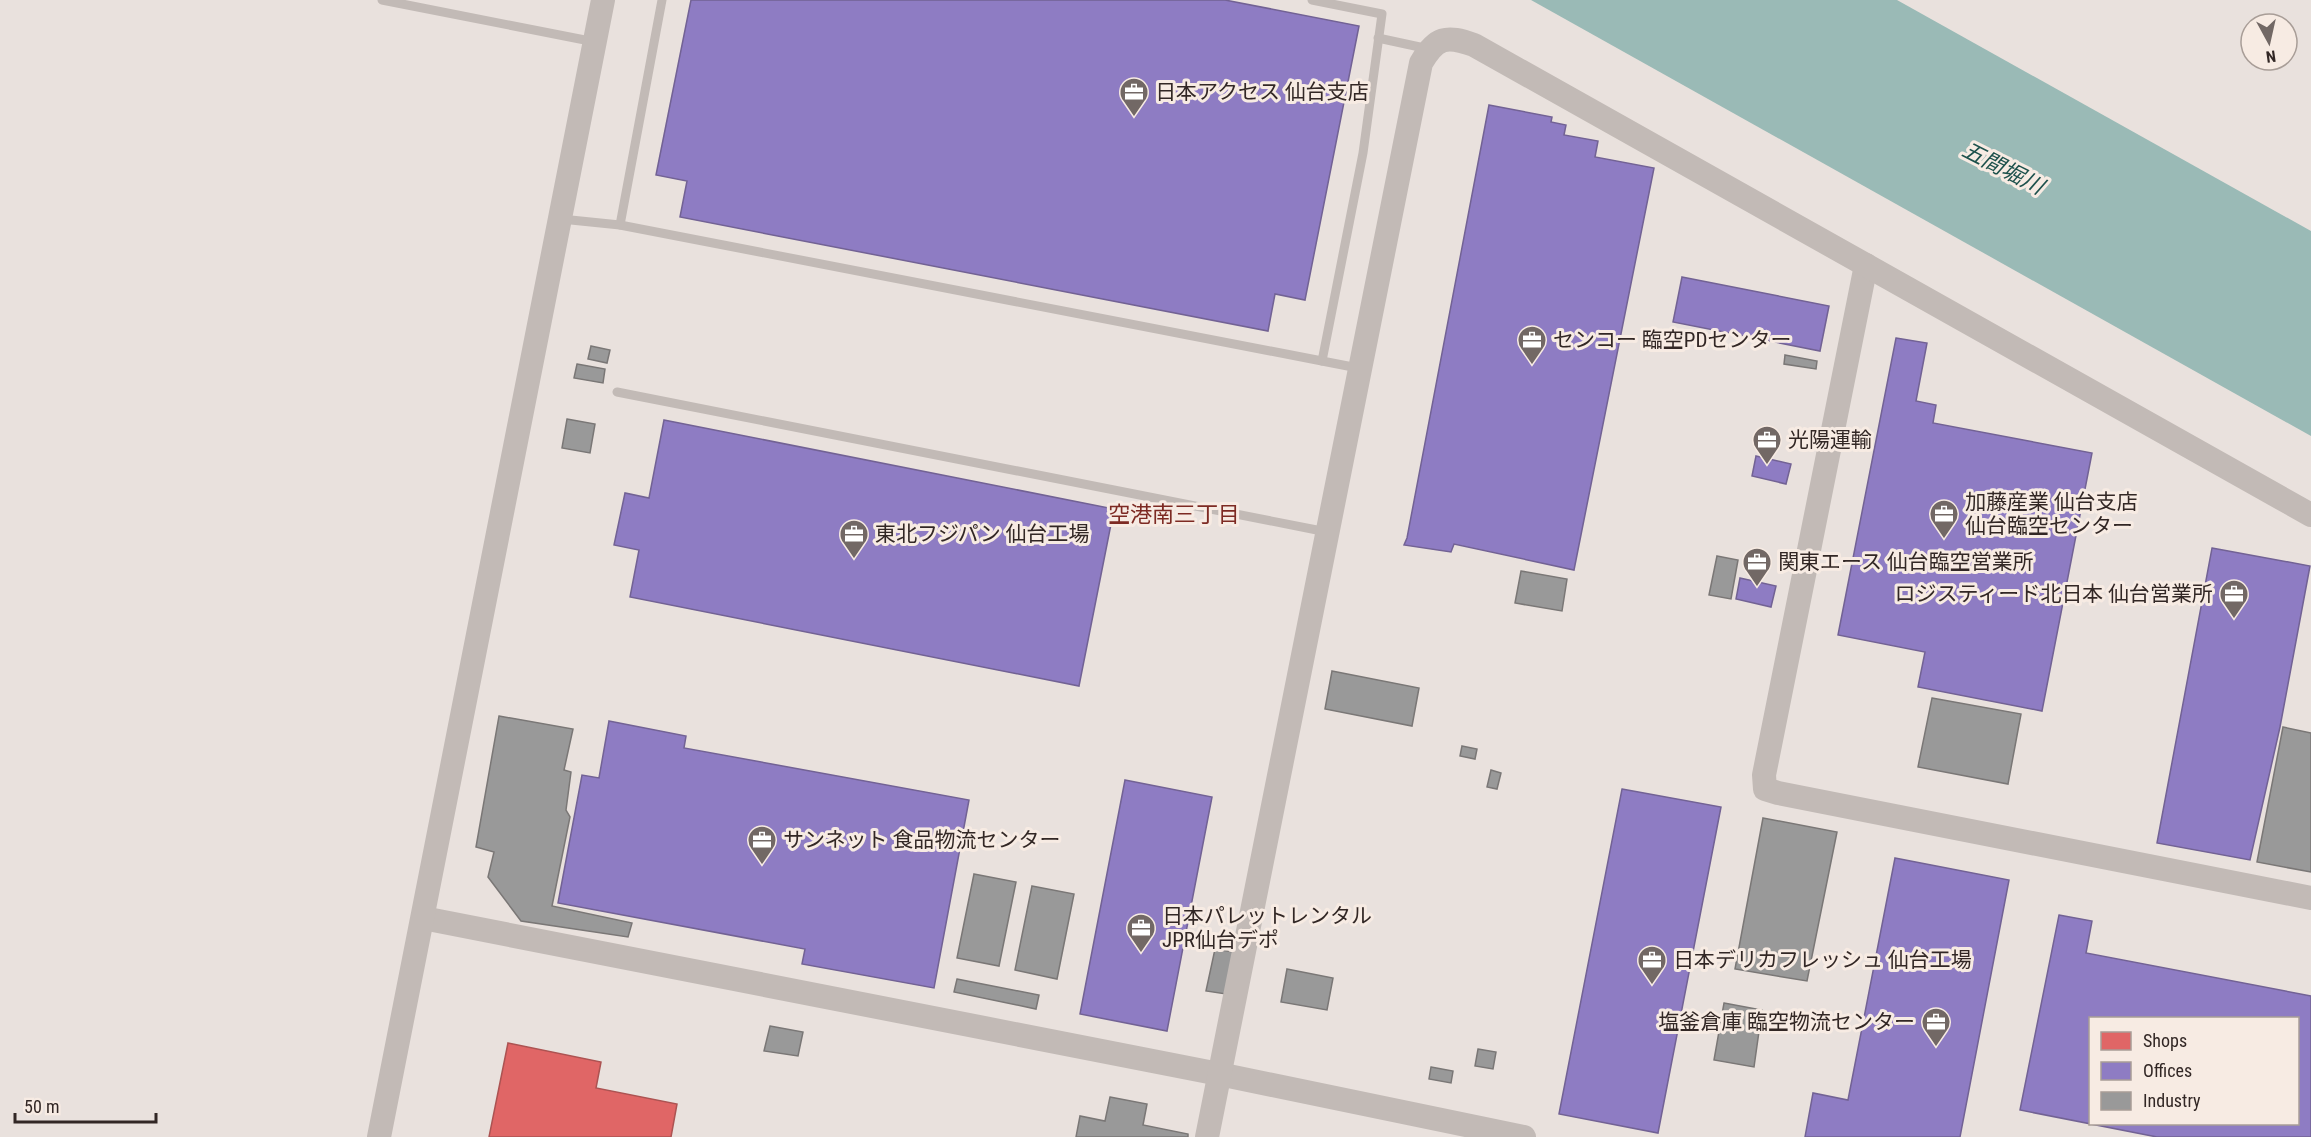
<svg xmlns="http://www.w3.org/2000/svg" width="2311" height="1137" font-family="'Roboto Condensed','Noto Sans JP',sans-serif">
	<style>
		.water { fill: #9abab6 }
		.shops { fill: #e06666; stroke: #ac5352; stroke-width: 1.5 }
		.offices { fill: #8e7cc3; stroke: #726294; stroke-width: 1.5; fill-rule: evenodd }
		.industry { fill: #999; stroke: #7a7776; stroke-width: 1.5 }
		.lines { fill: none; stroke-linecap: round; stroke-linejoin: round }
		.service { stroke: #c2bab6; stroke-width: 9 }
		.tertiary { stroke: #c2bab6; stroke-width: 24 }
		.labels { text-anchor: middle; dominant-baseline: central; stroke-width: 6; stroke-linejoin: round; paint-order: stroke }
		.poi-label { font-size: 21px; fill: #322725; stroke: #f7ebe3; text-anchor: start }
		.water-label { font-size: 22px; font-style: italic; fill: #1d514c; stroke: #f7ebe3 }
		.neighbourhood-label { font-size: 22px; fill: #7d2a23; stroke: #f7ebe3 }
	</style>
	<rect width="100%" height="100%" fill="#e9e1dd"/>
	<!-- water -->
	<polygon class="water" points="1531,0 1897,0 2311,231 2311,436"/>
	<!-- shops -->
	<polygon class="shops" points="508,1043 601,1062 596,1088 677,1104 671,1137 489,1137"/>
	<!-- offices -->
	<g class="offices">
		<polygon points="691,0 1225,0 1359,26 1305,300 1275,294 1268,331 680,217 687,181 656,175"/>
		<polygon points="1489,105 1552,117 1551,122 1566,125 1564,135 1598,141 1595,157 1654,168 1574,570 1454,544 1451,552 1404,545 1407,538"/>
		<polygon points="1682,277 1829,306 1820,351 1673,322"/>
		<polygon points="1896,338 1927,343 1916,401 1936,405 1933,423 2092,453 2042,711 1918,687 1925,652 1838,635"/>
		<polygon points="664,420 1114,509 1079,686 630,597 639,550 614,545 625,493 649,498"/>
		<polygon points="1756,456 1791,464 1786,484 1752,476"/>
		<polygon points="2212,548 2310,566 2280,727 2250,860 2157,843"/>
		<polygon points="1740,578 1776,586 1771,607 1736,599"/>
		<polygon points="609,721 686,736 684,748 969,800 934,988 802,964 805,949 558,903 582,775 599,778"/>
		<polygon points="1125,780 1212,797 1167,1031 1080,1014"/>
		<polygon points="1622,789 1721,807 1658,1133 1559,1114"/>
		<polygon points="1895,858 2009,880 1960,1137 1805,1137 1813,1093 1848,1100"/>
		<path d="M2059,915L2092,921L2086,953L2311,996V1137H2157L2020,1110ZM2090,1018H2298V1124H2090Z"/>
	</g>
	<!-- industry -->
	<g class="industry">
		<polygon points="591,346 610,350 607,363 588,359"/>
		<polygon points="1785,355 1817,361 1816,369 1784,364"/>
		<polygon points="577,364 605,369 603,383 574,378"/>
		<polygon points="567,419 595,424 590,453 562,448"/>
		<polygon points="1717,556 1738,560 1731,599 1709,595"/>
		<polygon points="1521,571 1567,579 1562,611 1515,603"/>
		<polygon points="1332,671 1419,688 1412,726 1325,709"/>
		<polygon points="1932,698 2021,714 2008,784 1918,767"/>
		<polygon points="499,716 573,729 564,770 571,772 566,810 570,817 552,906 632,923 628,937 521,921 488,877 494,852 476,847"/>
		<polygon points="2283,727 2311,733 2311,872 2257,862"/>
		<polygon points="1462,746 1477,749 1475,759 1460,756"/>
		<polygon points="1491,770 1501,773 1497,789 1487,787"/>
		<polygon points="1763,818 1837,832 1807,981 1735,969"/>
		<polygon points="974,874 1016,882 999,966 957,958"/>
		<polygon points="1032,886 1074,894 1057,979 1015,970"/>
		<polygon points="1215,949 1234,952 1226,994 1206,991"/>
		<polygon points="1287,969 1333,978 1327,1010 1281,1002"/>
		<polygon points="957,979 1039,995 1036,1009 954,992"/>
		<polygon points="1724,1003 1762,1010 1754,1067 1714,1060"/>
		<polygon points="770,1026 803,1032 798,1056 764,1051"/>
		<polygon points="1478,1049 1496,1052 1493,1069 1475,1066"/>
		<polygon points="1431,1067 1453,1071 1451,1083 1429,1079"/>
		<polygon points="1110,1097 1147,1104 1143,1125 1188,1134 1188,1137 1076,1137 1080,1116 1105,1121"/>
	</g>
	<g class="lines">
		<!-- service -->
		<g class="service">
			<polyline points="382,0 595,42"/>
			<polyline points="1378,38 1429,49"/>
			<polyline points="561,219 620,225 1322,361 1363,153 1382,14 1312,0"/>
			<polyline points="620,225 662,0"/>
			<polyline points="1322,361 1358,368"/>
			<polyline points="617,392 1327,532"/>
		</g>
		<!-- tertiary -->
		<g class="tertiary">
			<polyline points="1866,265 1764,775 1765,789 1778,793 2311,898"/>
			<polyline points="423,918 1219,1074 1524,1137"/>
			<polyline points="379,1137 603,0"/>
			<path d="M1207,1137L1421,63C1436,37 1446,35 1474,45L2311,515"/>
		</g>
	</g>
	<!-- icons -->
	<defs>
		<g id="office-pin" transform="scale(1.5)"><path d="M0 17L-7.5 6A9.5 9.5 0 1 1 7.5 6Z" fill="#726865" stroke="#f7ebe3"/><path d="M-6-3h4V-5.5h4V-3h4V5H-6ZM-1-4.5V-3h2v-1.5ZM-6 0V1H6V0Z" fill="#fff"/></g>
	</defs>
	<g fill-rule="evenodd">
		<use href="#office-pin" x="1134" y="92"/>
		<use href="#office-pin" x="1532" y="340"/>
		<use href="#office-pin" x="1767" y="440"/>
		<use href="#office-pin" x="1944" y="514"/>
		<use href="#office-pin" x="854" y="534"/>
		<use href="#office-pin" x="1757" y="562"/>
		<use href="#office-pin" x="2234" y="594"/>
		<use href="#office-pin" x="762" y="840"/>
		<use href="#office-pin" x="1141" y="928"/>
		<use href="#office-pin" x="1652" y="960"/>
		<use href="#office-pin" x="1936" y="1022"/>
	</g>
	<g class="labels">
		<!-- poi labels -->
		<g class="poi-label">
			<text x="1155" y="92">日本アクセス 仙台支店</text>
			<text x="1553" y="340">センコー 臨空PDセンター</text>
			<text x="1788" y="440">光陽運輸</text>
			<text x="1965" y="502">加藤産業 仙台支店<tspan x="1965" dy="24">仙台臨空センター</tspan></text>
			<text x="875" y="534">東北フジパン 仙台工場</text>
			<text x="1778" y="562">関東エース 仙台臨空営業所</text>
			<text x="2213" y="594" text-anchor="end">ロジスティード北日本 仙台営業所</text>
			<text x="783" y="840">サンネット 食品物流センター</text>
			<text x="1162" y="916">日本パレットレンタル<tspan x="1162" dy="24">JPR仙台デポ</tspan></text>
			<text x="1673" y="960">日本デリカフレッシュ 仙台工場</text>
			<text x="1915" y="1022" text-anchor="end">塩釜倉庫 臨空物流センター</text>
		</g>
		<!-- water labels -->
		<g class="water-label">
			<text transform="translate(2003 168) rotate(27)">五間堀川</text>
		</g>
		<!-- neighbourhood labels -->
		<g class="neighbourhood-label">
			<text x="1174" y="514">空港南三丁目</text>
		</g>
	</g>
	<!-- legend -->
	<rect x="2089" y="1017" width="210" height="108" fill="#f7ebe3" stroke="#a89d97" stroke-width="1.5"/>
	<rect x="2101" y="1032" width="30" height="18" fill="#e06666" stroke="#a89d97" stroke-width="1.5"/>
	<text x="2143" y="1047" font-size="18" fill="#322725">Shops</text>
	<rect x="2101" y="1062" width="30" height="18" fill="#8e7cc3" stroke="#a89d97" stroke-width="1.5"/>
	<text x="2143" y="1077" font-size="18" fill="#322725">Offices</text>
	<rect x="2101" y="1092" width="30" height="18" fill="#999999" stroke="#a89d97" stroke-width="1.5"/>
	<text x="2143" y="1107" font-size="18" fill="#322725">Industry</text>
	<!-- north arrow -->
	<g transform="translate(2269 42) rotate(172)"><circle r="28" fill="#f7ebe3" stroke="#a89d97" stroke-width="1.5"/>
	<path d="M0-4.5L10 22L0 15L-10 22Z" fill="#726865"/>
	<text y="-9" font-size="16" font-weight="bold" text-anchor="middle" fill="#322725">N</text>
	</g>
	<!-- scale -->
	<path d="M15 1113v9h141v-9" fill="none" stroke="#322725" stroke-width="3"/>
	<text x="24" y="1113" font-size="18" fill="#322725" stroke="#f7ebe3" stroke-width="4.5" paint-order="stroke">50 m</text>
</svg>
